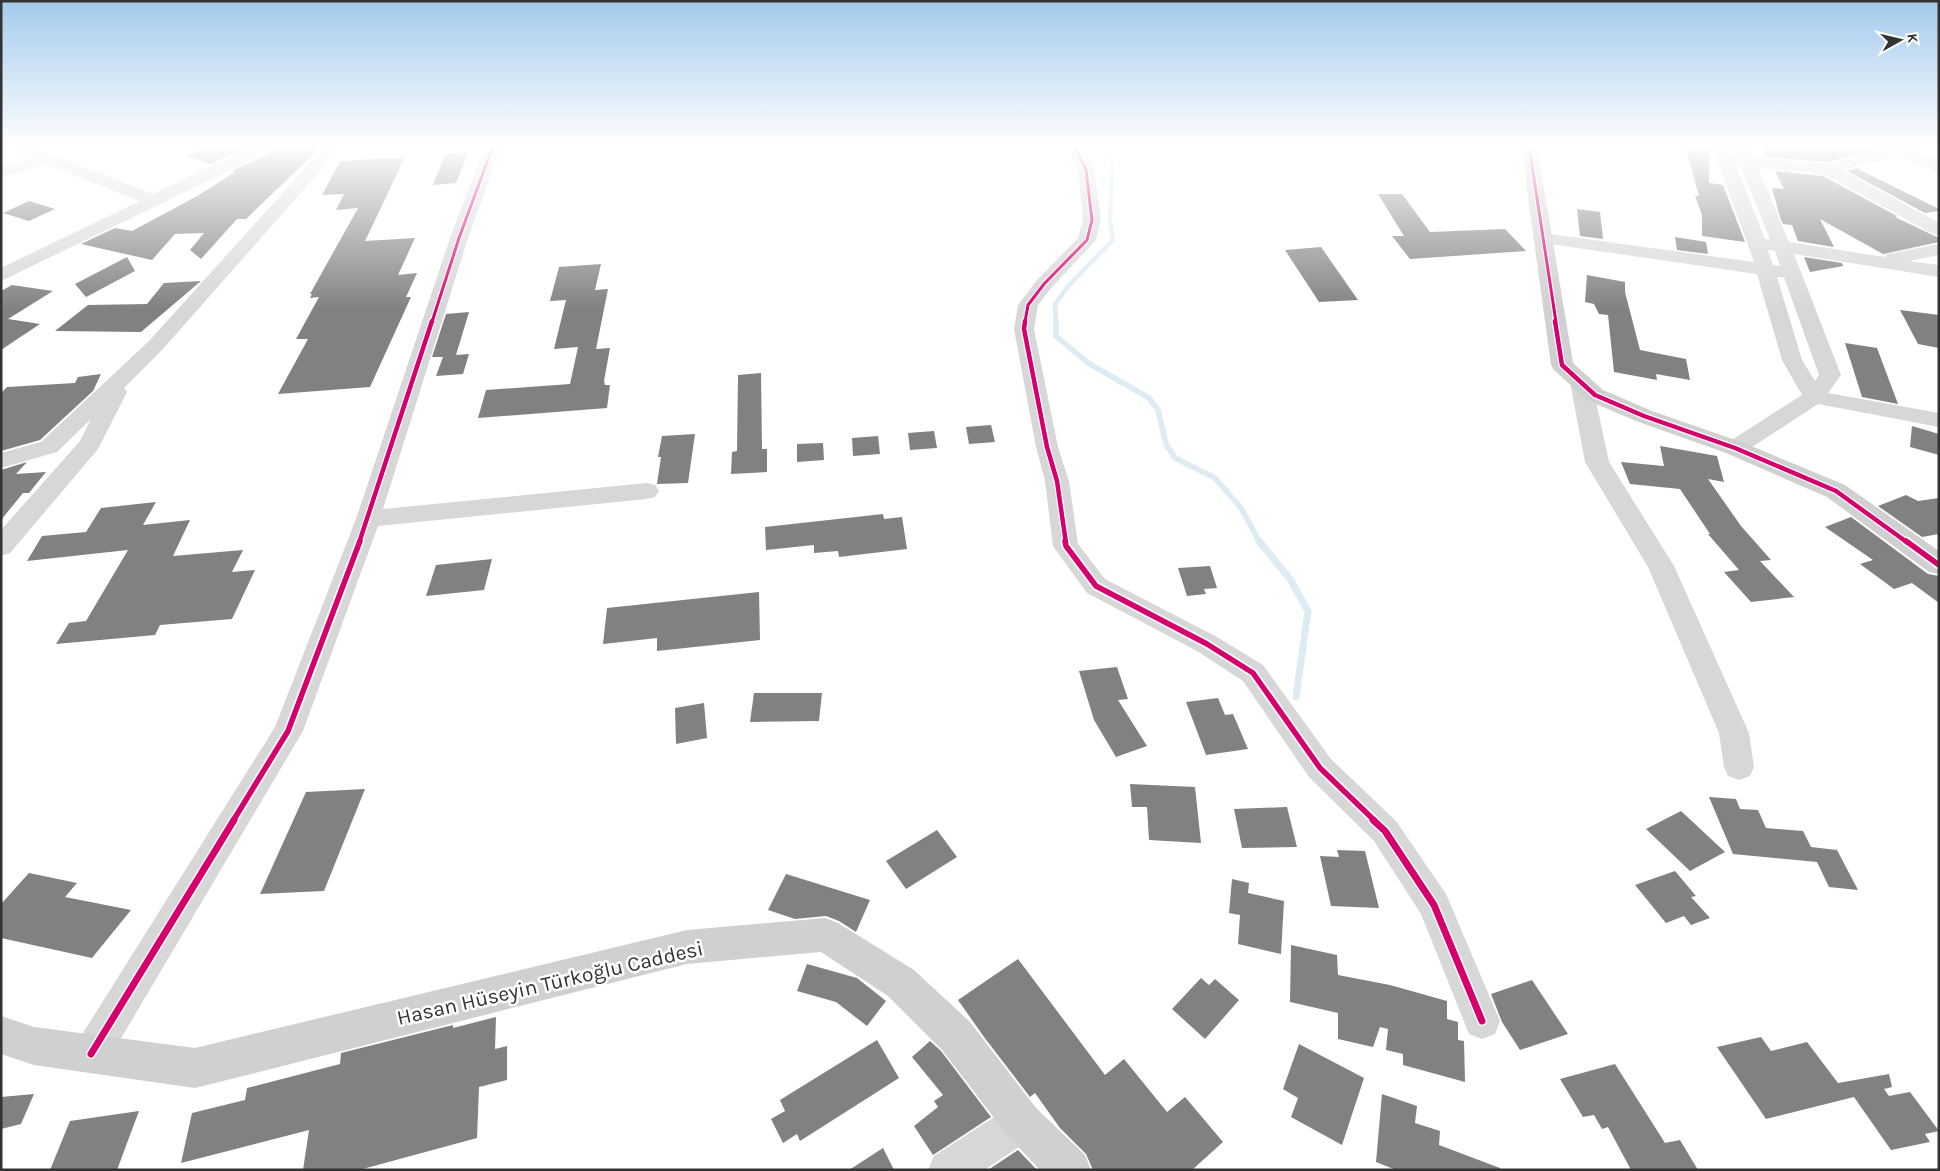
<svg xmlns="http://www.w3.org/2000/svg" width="1940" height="1171" font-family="Karla,sans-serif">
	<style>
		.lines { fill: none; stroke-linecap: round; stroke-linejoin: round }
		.stream-far2 { stroke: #ddebf3; stroke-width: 4.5 }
		.stream-far1 { stroke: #ddebf3; stroke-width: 5.5 }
		.stream { stroke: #ddebf3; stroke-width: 7 }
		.building { fill: #818181 }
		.street { fill: #d7d7d7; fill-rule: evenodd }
		.secondary { fill: #d0d0d0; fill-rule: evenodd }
		.cycleway-far3-casing { stroke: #fff; stroke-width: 5 }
		.cycleway-far2-casing { stroke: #fff; stroke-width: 7 }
		.cycleway-far1-casing { stroke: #fff; stroke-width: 9 }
		.cycleway-casing { stroke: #fff; stroke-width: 10 }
		.cycleway-far3 { stroke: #d6006c; stroke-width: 3 }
		.cycleway-far2 { stroke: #d6006c; stroke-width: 4.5 }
		.cycleway-far1 { stroke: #d6006c; stroke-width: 5.5 }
		.cycleway { stroke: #d6006c; stroke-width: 7 }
		.labels { text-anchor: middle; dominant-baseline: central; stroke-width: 5; stroke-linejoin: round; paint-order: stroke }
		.near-street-label { font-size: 21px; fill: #333; stroke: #fff }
	</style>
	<rect width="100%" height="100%" fill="#fff"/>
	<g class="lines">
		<!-- stream-far2 -->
		<polyline class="stream-far2" points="1056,322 1055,304 1069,285 1113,240 1110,223 1112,163 1104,146"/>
		<!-- stream-far1 -->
		<polyline class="stream-far1" points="1056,321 1056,336 1088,363 1149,398 1158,410 1166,444 1175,458 1215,478 1241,508 1260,543"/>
		<!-- stream -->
		<polyline class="stream" points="1259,541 1290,579 1308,611 1296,697"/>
	</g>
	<!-- building -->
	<g class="building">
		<polygon points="208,146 249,146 211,164 186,156"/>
		<polygon points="278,146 322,146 246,219 237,219 201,259 190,250 204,233 175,234 152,260 81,244 115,228 132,231 199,195 235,172 232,171 275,151"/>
		<polygon points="1685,146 1710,146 1709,183 1723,185 1745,242 1702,236 1702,215 1695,196 1699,196"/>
		<polygon points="1761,146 1874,146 1874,150 1828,162 1767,157"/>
		<polygon points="468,153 456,183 433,185 445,154"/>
		<polygon points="405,157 365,241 415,238 398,275 417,273 406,297 411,297 370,387 278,394 308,339 296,339 319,297 310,298 312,294 310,294 358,208 336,210 344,194 322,195 340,161"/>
		<polygon points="1856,168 1939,209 1939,211 1925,213 1847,171"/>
		<polygon points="1775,171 1823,176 1897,216 1895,217 1939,238 1939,242 1883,254 1820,219 1834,247 1798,241 1792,225 1783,224 1780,217 1772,188 1784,189"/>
		<polygon points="1378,194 1402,194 1430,232 1505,229 1526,251 1410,259 1392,236 1404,236"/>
		<polygon points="29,201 55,209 29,221 3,213"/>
		<polygon points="1577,209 1600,212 1603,239 1580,236"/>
		<polygon points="1675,237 1706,242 1708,254 1677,250"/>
		<polygon points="1321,247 1358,300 1319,302 1285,250"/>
		<polygon points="127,257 135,271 86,297 75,284"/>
		<polygon points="1804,257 1842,263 1843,266 1810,272"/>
		<polygon points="601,264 595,290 608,289 596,349 610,348 604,381 605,385 610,385 607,408 478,418 486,390 570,384 578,347 554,349 566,300 550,301 559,267"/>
		<polygon points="1587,275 1625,282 1625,292 1640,350 1686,359 1690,380 1656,374 1657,380 1614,372 1608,315 1599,314 1594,304 1585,302"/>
		<polygon points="201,281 141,332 55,331 88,305 147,304 164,283"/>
		<polygon points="12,285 53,291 8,319 40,324 1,350 1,291"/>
		<polygon points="1900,310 1939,315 1939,348 1918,344"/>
		<polygon points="469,312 456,355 469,354 463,374 436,376 443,357 432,357 446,314"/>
		<polygon points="1845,343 1877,348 1898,404 1862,397"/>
		<polygon points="761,373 762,449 767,449 767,472 731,474 732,452 737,451 738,375"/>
		<polygon points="101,374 93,391 40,440 1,451 1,393 7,387 75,383 78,377"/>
		<polygon points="991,425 995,442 969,444 966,427"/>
		<polygon points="1912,426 1939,434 1939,455 1910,447"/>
		<polygon points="934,431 937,448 910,450 908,433"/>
		<polygon points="695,434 688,483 657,484 661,457 658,457 662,436"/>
		<polygon points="878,436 880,454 853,456 852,438"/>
		<polygon points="823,443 824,460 797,462 797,444"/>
		<polygon points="1660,446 1717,456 1724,482 1708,479 1741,526 1771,560 1760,561 1794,597 1751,602 1724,572 1739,570 1708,534 1710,534 1680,489 1630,484 1621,462 1664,466"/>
		<polygon points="27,462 16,474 46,472 29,493 23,493 1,520 1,470"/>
		<polygon points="1906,495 1918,501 1939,498 1939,534 1922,537 1878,506"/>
		<polygon points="156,502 143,525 190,520 173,556 243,550 232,572 255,570 232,619 160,625 155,635 56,644 69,623 86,621 128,550 27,561 42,536 86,532 101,508"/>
		<polygon points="883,514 884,519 902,517 907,549 839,557 838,551 814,553 814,545 766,550 765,527"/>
		<polygon points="1851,517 1928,574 1939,576 1939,603 1912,583 1894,589 1860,564 1873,560 1825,527"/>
		<polygon points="492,559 484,590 426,596 436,565"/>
		<polygon points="1210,566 1217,588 1204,589 1206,594 1187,596 1178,568"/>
		<polygon points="759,592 760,640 657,651 657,638 603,644 607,608"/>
		<polygon points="1117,667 1128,699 1118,700 1147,746 1116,757 1094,720 1079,671"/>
		<polygon points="754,693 822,693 819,721 750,722"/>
		<polygon points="1218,698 1225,715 1233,714 1248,749 1206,755 1186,702"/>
		<polygon points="704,703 707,738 676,744 675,708"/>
		<polygon points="1130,784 1195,787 1201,843 1149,840 1147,807 1132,807"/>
		<polygon points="365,789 324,891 260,894 306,792"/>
		<polygon points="1709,797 1736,799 1740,809 1758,810 1766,828 1803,831 1811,847 1837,850 1858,890 1829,887 1817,862 1733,854"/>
		<polygon points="1287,807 1297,847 1242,848 1234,809"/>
		<polygon points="1681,811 1725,852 1690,871 1646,829"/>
		<polygon points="937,830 957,857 906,889 886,861"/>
		<polygon points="1337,850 1365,851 1379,908 1331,906 1320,856 1339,857"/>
		<polygon points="1675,871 1696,896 1691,897 1710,918 1691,925 1684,916 1666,923 1635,885"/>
		<polygon points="29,873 77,883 65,897 131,910 92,958 1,938 1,904"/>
		<polygon points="786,874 870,900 856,932 839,921 826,916 795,919 768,910"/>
		<polygon points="1232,879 1249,883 1248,893 1284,901 1281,954 1238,944 1240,915 1229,913"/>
		<polygon points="1291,945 1337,955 1338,975 1390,985 1447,1001 1447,1019 1458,1022 1458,1040 1464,1041 1465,1082 1403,1065 1403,1054 1386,1050 1388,1029 1380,1027 1373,1047 1338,1039 1338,1013 1290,1002"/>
		<polygon points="1018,959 1105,1075 1124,1059 1167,1112 1185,1097 1223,1142 1192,1170 1093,1170 1086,1154 1060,1128 1035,1093 1030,1097 984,1037 958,1000"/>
		<polygon points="807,964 857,978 886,1001 867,1026 836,1002 797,991"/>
		<polygon points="1201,978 1209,985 1215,979 1239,1000 1205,1039 1172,1009"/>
		<polygon points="1532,980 1568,1034 1520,1050 1502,1022 1491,994"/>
		<polygon points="496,1017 495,1049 507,1046 507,1080 479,1087 477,1138 359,1170 303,1170 309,1130 181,1163 192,1113 245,1100 247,1088 340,1064 341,1053 453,1025 453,1028"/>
		<polygon points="1761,1037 1771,1051 1807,1042 1838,1083 1889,1074 1892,1087 1884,1089 1889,1096 1910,1092 1939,1131 1925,1134 1930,1142 1891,1150 1854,1097 1766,1119 1717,1047"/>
		<polygon points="877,1040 899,1078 800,1141 797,1134 783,1143 771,1119 785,1111 780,1100"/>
		<polygon points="930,1041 941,1051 991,1117 933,1155 914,1126 938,1107 934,1101 943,1095 912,1057"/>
		<polygon points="1299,1044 1364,1078 1342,1145 1291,1117 1298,1098 1283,1089"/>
		<polygon points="1615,1064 1665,1143 1680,1140 1698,1170 1631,1170 1608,1127 1602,1129 1594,1115 1583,1117 1560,1079"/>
		<polygon points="34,1094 21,1124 1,1129 1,1097"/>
		<polygon points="1382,1094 1417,1106 1415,1123 1440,1131 1439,1145 1500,1168 1500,1170 1396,1170 1376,1162"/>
		<polygon points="139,1111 117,1170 50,1170 70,1121"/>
		<polygon points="883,1148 894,1170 849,1170"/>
		<polygon points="1018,1150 1037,1170 988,1170"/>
	</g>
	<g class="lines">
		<!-- street -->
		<g class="street">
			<polygon points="7,146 30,146 153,194 254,146 276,146 274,149 1,281 1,268 140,201 45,164 1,178 1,167 31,158 9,149"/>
			<polygon points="325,146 342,146 163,349 124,388 127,392 98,449 10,553 1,556 1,530 80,441 91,419 57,452 1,468 1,453 41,442 149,341"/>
			<polygon points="485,146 501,146 468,238 383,509 647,483 655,485 659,491 655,497 647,499 378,526 303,731 104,1067 91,1073 78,1067 72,1054 78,1041 275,727 356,519 450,238"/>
			<polygon points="1067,146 1083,146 1094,170 1101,220 1096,240 1051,288 1038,305 1034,329 1058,447 1069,481 1078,544 1105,579 1217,637 1263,665 1331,759 1396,821 1446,894 1500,1021 1495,1034 1482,1039 1469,1034 1421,914 1374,841 1309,777 1243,681 1197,651 1087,593 1053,546 1045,481 1036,447 1014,329 1018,305 1021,301 1037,280 1078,238 1083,220 1078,170"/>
			<path d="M1712,146H1728L1732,156H1737L1733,146H1749L1754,158L1828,164L1896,146H1924L1922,149L1915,151L1939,161V172L1898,156L1842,170L1939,223V235L1933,234L1824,174L1758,168L1789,242L1885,257L1887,254L1939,244V255L1909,261L1939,265V277L1794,254L1841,375L1828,393L1939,413V427L1818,404L1743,453L1735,455L1727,453L1724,448L1727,443L1802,395L1782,360L1757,274L1543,243L1537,242L1534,238L1537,234L1543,233L1754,262ZM1736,166L1741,167L1770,239H1765ZM1768,250L1775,251L1780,266L1773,265ZM1777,277H1784L1819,375L1815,381L1802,360Z"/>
			<polygon points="1581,376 1589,377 1592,382 1609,462 1674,566 1749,733 1754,767 1750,776 1739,780 1728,776 1724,767 1719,733 1648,567 1585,462 1570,382 1573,377"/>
			<polygon points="1022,1103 1036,1108 1041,1122 1036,1136 984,1170 928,1170 934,1156 1008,1108"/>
		</g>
		<!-- secondary -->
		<g class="secondary">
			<polygon points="1521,146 1537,146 1573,363 1603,390 1652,411 1744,443 1845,485 1939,551 1939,574 1929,572 1827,497 1726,453 1636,421 1587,400 1554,370 1551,365"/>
			<polygon points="825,918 838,923 914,970 970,1022 1036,1108 1085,1155 1091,1170 1040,1170 1008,1136 942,1050 888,996 821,952 687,964 195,1088 34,1065 1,1054 1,1016 34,1027 195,1048 687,930"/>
		</g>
		<!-- cycleway-far3 casing -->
		<g class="cycleway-far3-casing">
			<g id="cycleway-far3">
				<polyline points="1529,146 1556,322"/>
				<polyline points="432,322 459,238 493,146"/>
				<polyline points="1025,322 1028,305 1044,284 1087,240 1092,220 1086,170 1075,146"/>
			</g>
		</g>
		<!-- cycleway-far2 casing -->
		<g class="cycleway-far2-casing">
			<g id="cycleway-far2">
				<polyline points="1025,321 1024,329 1047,447 1057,481 1066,543"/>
				<polyline points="1555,321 1562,365 1595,395 1644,416 1735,448 1836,491 1908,543"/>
				<polyline points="359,543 432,321"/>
			</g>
		</g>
		<!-- cycleway-far1 casing -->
		<g class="cycleway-far1-casing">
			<g id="cycleway-far1">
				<polyline points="1065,541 1066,546 1096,586 1207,644 1253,673 1320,768 1375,821"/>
				<polyline points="1906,541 1939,565"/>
				<polyline points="233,821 288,731 360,541"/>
			</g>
		</g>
		<!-- cycleway casing -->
		<g class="cycleway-casing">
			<g id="cycleway">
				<polyline points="1373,820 1385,831 1434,905 1482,1021"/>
				<polyline points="91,1054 234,820"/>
			</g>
		</g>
		<!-- cycleway-far3 -->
		<use href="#cycleway-far3" class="cycleway-far3"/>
		<!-- cycleway-far2 -->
		<use href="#cycleway-far2" class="cycleway-far2"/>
		<!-- cycleway-far1 -->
		<use href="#cycleway-far1" class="cycleway-far1"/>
		<!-- cycleway -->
		<use href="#cycleway" class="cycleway"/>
	</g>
	<!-- sky -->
	<linearGradient id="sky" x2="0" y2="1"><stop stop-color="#a3caec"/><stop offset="0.47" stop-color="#fff"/><stop offset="1" stop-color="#fff" stop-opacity="0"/></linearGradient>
	<rect width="1940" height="310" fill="url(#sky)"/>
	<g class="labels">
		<!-- near-street labels -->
		<g class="near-street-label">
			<text transform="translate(550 983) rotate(-13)">Hasan Hüseyin Türkoğlu Caddesi</text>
		</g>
	</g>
	<!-- border -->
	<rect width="1940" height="1171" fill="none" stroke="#333333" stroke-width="5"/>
	<!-- north arrow -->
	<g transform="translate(1900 40) rotate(82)" stroke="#ffffff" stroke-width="4" paint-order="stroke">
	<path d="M0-4L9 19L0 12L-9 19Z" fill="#333333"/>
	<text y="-8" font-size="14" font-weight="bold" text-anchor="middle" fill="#333333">K</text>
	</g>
</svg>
